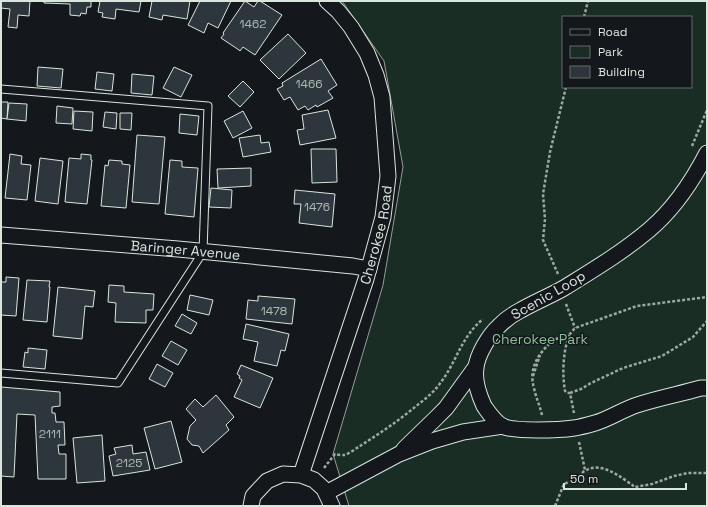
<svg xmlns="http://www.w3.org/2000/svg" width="708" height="507" font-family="'Space Grotesk',sans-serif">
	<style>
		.green { fill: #1a2d24; stroke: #939e99; fill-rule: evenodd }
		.building { fill: #2c363c; stroke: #d8e6dc }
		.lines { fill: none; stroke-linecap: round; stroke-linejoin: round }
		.lane-casing { stroke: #d8e6dc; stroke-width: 9 }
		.street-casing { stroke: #d8e6dc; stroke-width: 17 }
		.path { stroke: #9da8a2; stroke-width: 2.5; stroke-dasharray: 3 2; stroke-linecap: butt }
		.lane { stroke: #14181c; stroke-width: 7 }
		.street { stroke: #14181c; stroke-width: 15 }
		.labels { text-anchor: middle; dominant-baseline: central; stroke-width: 3; stroke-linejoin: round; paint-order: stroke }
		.number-label { font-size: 12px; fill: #adbab4 }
		.street-label { font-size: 14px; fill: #d8e6dc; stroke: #14181c }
		.park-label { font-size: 14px; fill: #8ac095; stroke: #14181c }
	</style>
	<rect width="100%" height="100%" fill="#14181c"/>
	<!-- green -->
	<path class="green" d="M342,1H707V506H349L333,454L383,285L403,167L384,61ZM563,17H691V87H563Z"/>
	<!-- building -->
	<g class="building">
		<polygon points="1,1 30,1 29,16 18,15 17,28 8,27 10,9 1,8"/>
		<polygon points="44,1 91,1 91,7 87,7 86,14 81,13 80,16 70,15 70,4 44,3"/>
		<polygon points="100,1 141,1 139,12 116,9 115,19 102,17 103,13 98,12"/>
		<polygon points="152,1 190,1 187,19 163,15 162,20 149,17"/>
		<polygon points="200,1 231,1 218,28 208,23 204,33 188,25"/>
		<polygon points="245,1 254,7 258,1 260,1 282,15 255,55 243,47 240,51 239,50 221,38 224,34 223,33"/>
		<polygon points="288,34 306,53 279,79 260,60"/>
		<polygon points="321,59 337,85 328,91 333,98 317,107 316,105 308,110 305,106 298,110 290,97 284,100 277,89 283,86 282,83"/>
		<polygon points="38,67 63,69 61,88 37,86"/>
		<polygon points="174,67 192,75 181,97 163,88"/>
		<polygon points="97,72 114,74 112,91 95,89"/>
		<polygon points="132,74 154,76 152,95 131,93"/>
		<polygon points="243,81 254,92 240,107 228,96"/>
		<polygon points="1,102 8,102 7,119 1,118"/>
		<polygon points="9,103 27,104 26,121 7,119"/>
		<polygon points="57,106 73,108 72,124 56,123"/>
		<polygon points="328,110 336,138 300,145 297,130 304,129 302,115"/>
		<polygon points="74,111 93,112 92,131 73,129"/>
		<polygon points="243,111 252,128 233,138 224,121"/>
		<polygon points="105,112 117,113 116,129 103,127"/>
		<polygon points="120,113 132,113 131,130 120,129"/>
		<polygon points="180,114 199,116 197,135 179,133"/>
		<polygon points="137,135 165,137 159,204 132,202"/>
		<polygon points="260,135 261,143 269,142 271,152 243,157 239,138"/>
		<polygon points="311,149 336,149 337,182 312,183"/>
		<polygon points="10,154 22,156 21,164 31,165 27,200 5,198"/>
		<polygon points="81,154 91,155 91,160 92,160 87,204 65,202 69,158 81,159"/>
		<polygon points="40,158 63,161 58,204 35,201"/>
		<polygon points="109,160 122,161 122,164 130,165 126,208 101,206 105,165 108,166"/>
		<polygon points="170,160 182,161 182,167 198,168 194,217 165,214"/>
		<polygon points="251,168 251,186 218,188 217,169"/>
		<polygon points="211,188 232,190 231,208 209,207"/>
		<polygon points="295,190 335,194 332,227 299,223 301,204 294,204"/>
		<polygon points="6,277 19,278 16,316 1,315 1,282 6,282"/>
		<polygon points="27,280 50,281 49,287 50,287 47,322 23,320"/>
		<polygon points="109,285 124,286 124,292 154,294 153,310 146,310 146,323 115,322 116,303 108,302"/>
		<polygon points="58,287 95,291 93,307 85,306 82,339 53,336"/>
		<polygon points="190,295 213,300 209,315 187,310"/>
		<polygon points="258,296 295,299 292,324 246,319 248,300 258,301"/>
		<polygon points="182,314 197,323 191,334 175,326"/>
		<polygon points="246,324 289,334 285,351 281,350 277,366 254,361 258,342 243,339"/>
		<polygon points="171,341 187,350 178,365 162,356"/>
		<polygon points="28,348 47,350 45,369 23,367 25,352 28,353"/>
		<polygon points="157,364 173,373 165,387 149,379"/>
		<polygon points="241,365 273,378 260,408 234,397 242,380 239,378 240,376 237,374"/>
		<polygon points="1,387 60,392 60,406 52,407 52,413 55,413 56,422 64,422 65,445 58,445 59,454 66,454 66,479 38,479 35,415 17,414 14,477 1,476"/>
		<polygon points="216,395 234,417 226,425 229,430 203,453 199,446 192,445 187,439 190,426 196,420 186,409 195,399 203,407"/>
		<polygon points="171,421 182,462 155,469 144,428"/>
		<polygon points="102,435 105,481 77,483 73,438"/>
		<polygon points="132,445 133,454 146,452 150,470 113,476 109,456 116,454 114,448"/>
	</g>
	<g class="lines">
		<!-- lane casing -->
		<g class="lane-casing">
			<polyline id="lane" points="1,89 208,106 203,252 118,383 1,373"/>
		</g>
		<!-- street casing -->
		<g class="street-casing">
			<g id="street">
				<path d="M707,153C692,182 674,209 649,230C623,252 593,270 564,288C550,296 535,302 521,310C513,314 505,320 499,326C489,335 477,355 476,368C474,380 479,395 484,406C489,413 494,421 502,426C513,432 561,430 574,428C581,427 588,425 595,423C609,419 622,410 637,405C658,398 680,394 701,388H707"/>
				<path id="s1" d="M1,235L178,249L353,266L369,269"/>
				<polyline points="404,449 434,420 446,408 475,368"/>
				<path id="s2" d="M301,475L366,279L383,217L388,176L382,97L376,75L367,53L351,27L338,11L327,1"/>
				<polyline points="326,493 399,454 432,441 463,432 503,426"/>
				<polyline points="251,506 253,496 267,481 283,474 301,475 314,480 324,489 332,506"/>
			</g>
		</g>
		<!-- path -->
		<g class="path">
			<polyline points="584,17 588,1"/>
			<polyline points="692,146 707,110"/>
			<polyline points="558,274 543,240 545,219 543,194 550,152 566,87"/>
			<polyline points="566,304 575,328"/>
			<path d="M569,335C563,353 562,373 565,391L567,393H570L574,413"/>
			<polyline points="533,376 540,355"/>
			<polyline points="570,393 581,389 591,383 623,368 662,356 693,337 707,321"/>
			<path d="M542,415C540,406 536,398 534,388C528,368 539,352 554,340C559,337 564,338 569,335C571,333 573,330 575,328L637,306L707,297"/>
			<polyline points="579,442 585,470"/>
			<path d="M324,468L335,454C338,455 342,455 344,455C349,454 355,449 360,446C377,435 394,424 410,411C421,402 433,394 441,382C457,361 461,337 483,319"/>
			<path d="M555,506L564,484C568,482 574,480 578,477C580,476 582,472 585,471C601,460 622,478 635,487L652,484L674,476L688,473H707"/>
		</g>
		<!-- lane -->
		<use href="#lane" class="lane"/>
		<!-- street -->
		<use href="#street" class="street"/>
	</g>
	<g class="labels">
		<!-- number labels -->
		<g class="number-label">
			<text x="253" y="24">1462</text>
			<text x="309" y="84">1466</text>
			<text x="317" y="207">1476</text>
			<text x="274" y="311">1478</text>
			<text x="50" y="434">2111</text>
			<text x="129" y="463">2125</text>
		</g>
		<!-- street labels -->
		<g class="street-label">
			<text stroke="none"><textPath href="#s2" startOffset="252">Cherokee Road</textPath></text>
			<text stroke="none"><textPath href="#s1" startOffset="185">Baringer Avenue</textPath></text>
			<text transform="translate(548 295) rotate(-30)">Scenic Loop</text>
		</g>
		<!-- park labels -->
		<g class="park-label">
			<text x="540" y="339">Cherokee Park</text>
		</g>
	</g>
	<!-- border -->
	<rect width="708" height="507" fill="none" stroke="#d8e6dc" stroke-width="4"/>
	<!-- legend -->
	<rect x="562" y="16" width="130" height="72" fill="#14181c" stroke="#626a69"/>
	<rect x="570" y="29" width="20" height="6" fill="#14181c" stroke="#626a69"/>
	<text x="598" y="36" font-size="12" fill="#d8e6dc">Road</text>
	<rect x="570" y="46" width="20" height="12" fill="#1a2d24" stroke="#626a69"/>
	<text x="598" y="56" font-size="12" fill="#d8e6dc">Park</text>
	<rect x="570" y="66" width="20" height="12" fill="#2c363c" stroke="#626a69"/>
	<text x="598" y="76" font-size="12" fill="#d8e6dc">Building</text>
	<!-- scale -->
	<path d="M564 483v6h122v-6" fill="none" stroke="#d8e6dc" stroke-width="2"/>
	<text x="570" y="483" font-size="12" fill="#d8e6dc" stroke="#14181c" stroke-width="3" paint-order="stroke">50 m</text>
</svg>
